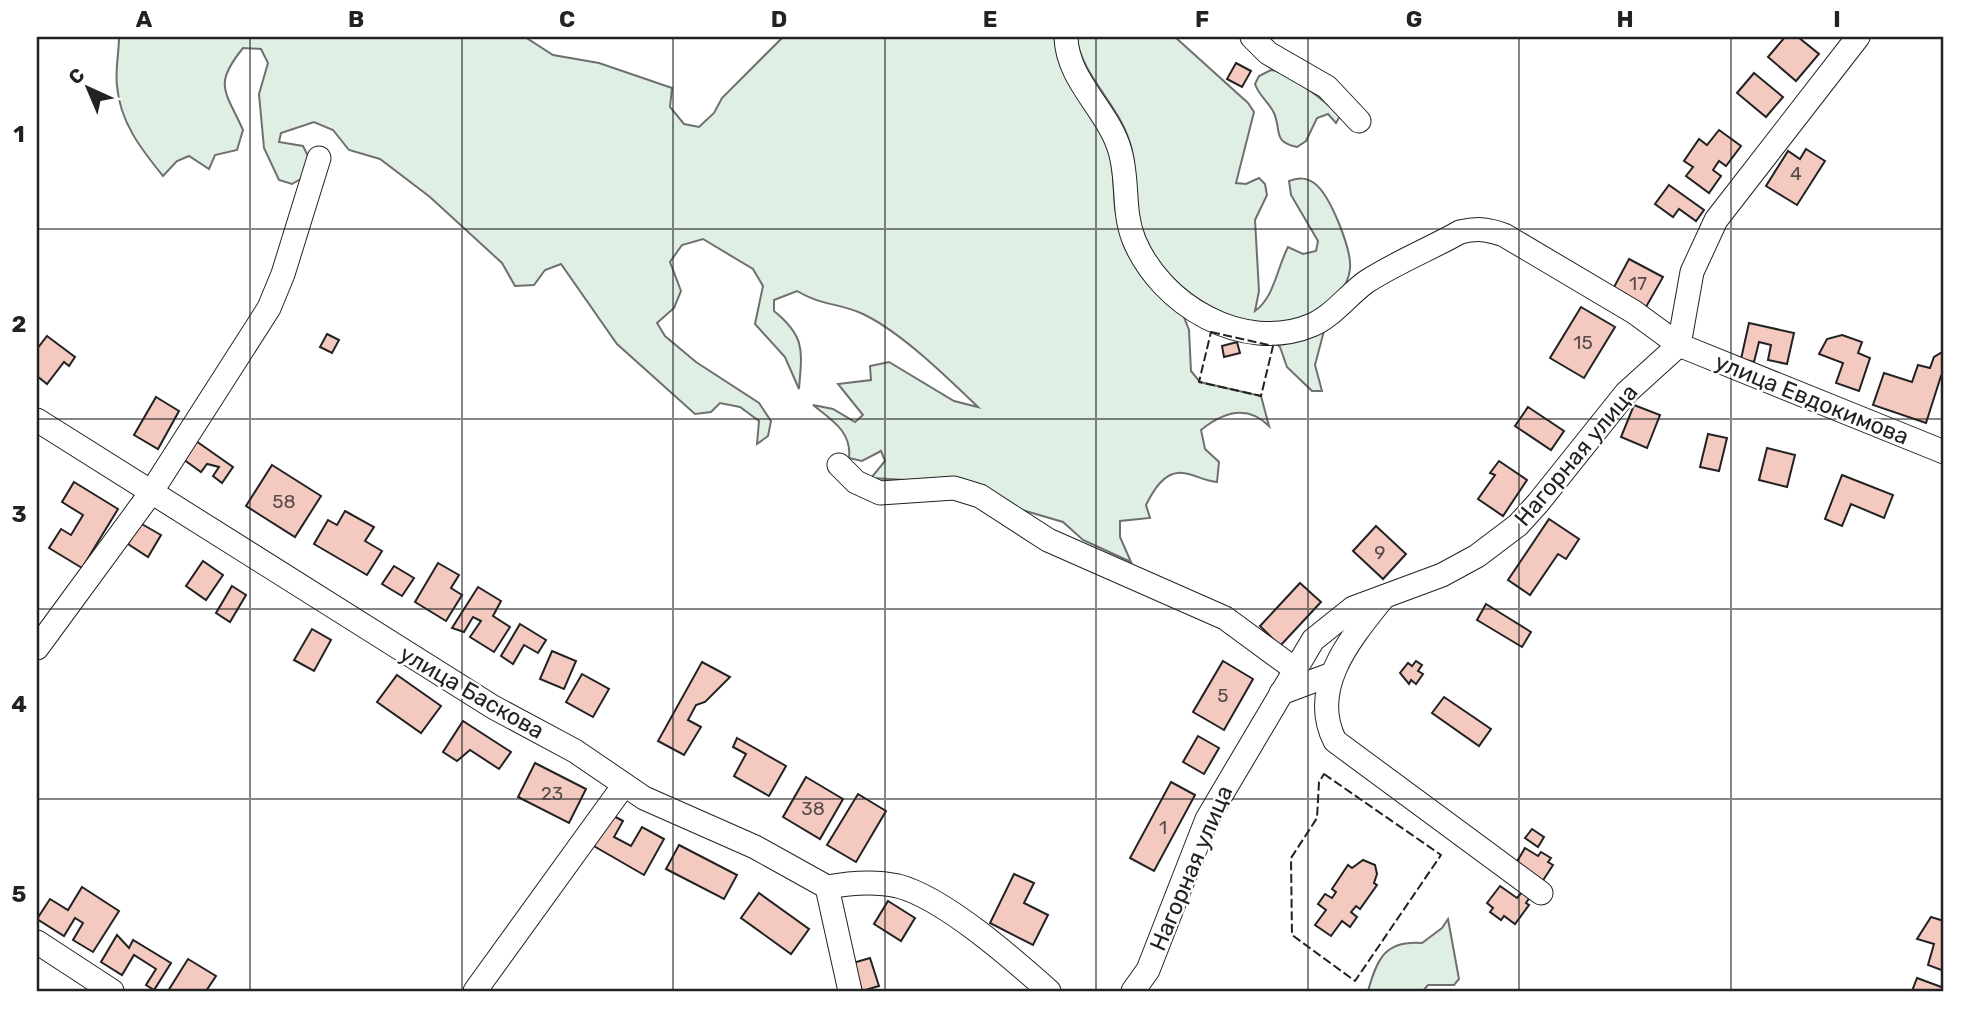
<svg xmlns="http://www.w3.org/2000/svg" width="1981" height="1028" font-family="Rubik,sans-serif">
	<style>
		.green { fill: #e0efe3; stroke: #6f6f6f; stroke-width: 2 }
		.building { fill: #f3c9c0; stroke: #222; stroke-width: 2 }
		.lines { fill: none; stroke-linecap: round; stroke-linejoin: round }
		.minor-casing { stroke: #222; stroke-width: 25 }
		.minor { stroke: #fff; stroke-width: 23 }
		.fence { stroke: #222; stroke-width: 2; stroke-dasharray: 9 3.5; stroke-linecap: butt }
		.grid { fill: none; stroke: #222; stroke-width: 2; stroke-opacity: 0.55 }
		.labels { text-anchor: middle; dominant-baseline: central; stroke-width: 5; stroke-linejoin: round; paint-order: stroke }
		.number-label { font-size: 19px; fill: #564c4a }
		.street-label { font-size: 23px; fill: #222; stroke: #fff }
		.neatline { fill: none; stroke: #222; stroke-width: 2.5 }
		.grid-label { font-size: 23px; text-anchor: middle; font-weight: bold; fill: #222 }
	</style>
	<rect width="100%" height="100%" fill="#fff"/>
	<!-- green -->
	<g class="green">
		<path d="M119,37H525L553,55L599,63L672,88L670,107L684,124L699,127L714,113L722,98L783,37H1056L1105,139L1112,160L1115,208L1122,236L1182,312L1189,330L1191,371L1200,382L1261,396L1269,426C1247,404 1223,412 1201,430L1205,449L1219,462L1217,482C1204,481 1194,474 1183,473C1164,471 1153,491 1146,505L1150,518L1120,521V537L1131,562L1083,540L1063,522L924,481L871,478L885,461L881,451L862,461L849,458C852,432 832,420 813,405L833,409L855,422L863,415L838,384L871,380L870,366L889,362L954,401L978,407C948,378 901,332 863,314C840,303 822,306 797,291L774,300V311C806,337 802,351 799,389L785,357L755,324L763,286L753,269L703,239L682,245L670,262L681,291L674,308L657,323L665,336L696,362L759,403L771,421L768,436L757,444L759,421L740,407L720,403L711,412L695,414L617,344L561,264L545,270L534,285L515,286L502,263L430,197L380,159L349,150L333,130L314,122L281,133L279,142L303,146L308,156L304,177L292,184L279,180L264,148L259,94L268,63L261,49L243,48C213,85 225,90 243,130L237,150L215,155L209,169L189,156L177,161L163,176C141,149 120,122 117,86C115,70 119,53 119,37Z"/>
		<path d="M1076,37H1175L1248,103L1254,112L1236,183L1246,184L1259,178L1265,184L1267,195L1255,220L1259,291L1255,311C1274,298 1277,268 1288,247L1303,254L1316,251L1318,241L1291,195L1289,181C1298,178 1306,177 1314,183C1330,194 1352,250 1350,269C1349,279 1343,290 1336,298C1279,364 1158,296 1138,224C1131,197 1139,167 1129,140C1117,103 1083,77 1076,37Z"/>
		<path d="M1271,70C1289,72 1326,102 1340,116L1336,123L1328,114L1317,118L1306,141L1297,147C1272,141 1282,132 1274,113C1269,102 1259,96 1255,84L1259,76Z"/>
		<polygon points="1325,327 1315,365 1322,391 1312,391 1287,367 1280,347 1273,341"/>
		<path d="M1448,919L1459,979L1454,985H1428L1423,991H1368C1377,959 1385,940 1422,943L1442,928Z"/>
	</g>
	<!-- building -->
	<g class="building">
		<polygon points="1785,37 1798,37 1819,54 1796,81 1768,57"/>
		<polygon points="1236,63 1251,71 1242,87 1227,79"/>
		<polygon points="1754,73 1783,97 1766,117 1737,93"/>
		<polygon points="1719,130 1741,146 1726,166 1719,161 1713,170 1721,176 1709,193 1686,176 1693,167 1684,161 1699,139 1707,145"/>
		<polygon points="1806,149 1825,161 1797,205 1766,186 1788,151 1800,159"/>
		<polygon points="1669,185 1704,210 1696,221 1679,209 1673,217 1655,204"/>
		<polygon points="1629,259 1663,277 1646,307 1613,289"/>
		<polygon points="1581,307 1615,327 1584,378 1550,358"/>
		<polygon points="1749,323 1794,333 1787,364 1768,360 1771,345 1759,342 1754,362 1741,359"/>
		<polygon points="327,334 339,340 332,353 320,347"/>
		<polygon points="1842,335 1862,342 1858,353 1870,358 1859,391 1836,383 1843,363 1819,354 1827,339"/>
		<polygon points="47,336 75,357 69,366 64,362 47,384 37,376 37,349"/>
		<polygon points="1237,342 1240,353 1224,357 1222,346"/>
		<polygon points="1944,351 1944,377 1941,376 1926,423 1873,405 1884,373 1912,382 1918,365 1930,368 1934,357"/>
		<polygon points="156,397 179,411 158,449 134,435"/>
		<polygon points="1634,405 1660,415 1647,448 1621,437"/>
		<polygon points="1528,407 1564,431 1551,450 1515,426"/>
		<polygon points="1708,434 1727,438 1719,471 1700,467"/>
		<polygon points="196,441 233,467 222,483 213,476 219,467 207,464 201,472 183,459"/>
		<polygon points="1767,448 1795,455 1787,487 1759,480"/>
		<polygon points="1499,461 1527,480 1503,516 1478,499 1495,475 1490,473"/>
		<polygon points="272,465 321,496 295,537 246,506"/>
		<polygon points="1842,475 1893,495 1884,518 1851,504 1842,526 1825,519"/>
		<polygon points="74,482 118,509 82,568 49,548 61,529 71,535 83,515 62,502"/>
		<polygon points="345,511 374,527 365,541 382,551 367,575 314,544 328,520 337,525"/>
		<polygon points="1549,519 1579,539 1566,559 1558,554 1530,595 1508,580"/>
		<polygon points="140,523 161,535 148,557 128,544"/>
		<polygon points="1376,526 1406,554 1383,579 1353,551"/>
		<polygon points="203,561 223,575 206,600 186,586"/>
		<polygon points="438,563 459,575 451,588 462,595 446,621 415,602"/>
		<polygon points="394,566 414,578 402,596 382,584"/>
		<polygon points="1300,583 1321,602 1280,646 1260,626"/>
		<polygon points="232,586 246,595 230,622 216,613"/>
		<polygon points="478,587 501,601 493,616 510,627 494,652 470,637 481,621 473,617 464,632 452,628"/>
		<polygon points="1486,604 1531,632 1522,647 1477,620"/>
		<polygon points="520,624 546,640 538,653 524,645 513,664 501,656"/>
		<polygon points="312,629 331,640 314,671 294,660"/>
		<polygon points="552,651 576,661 564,689 540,679"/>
		<polygon points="1223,661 1253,679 1224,730 1193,712"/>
		<polygon points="1416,661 1422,665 1418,671 1423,674 1416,684 1411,680 1409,684 1400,673 1408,663 1412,666"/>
		<polygon points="702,662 730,677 705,702 696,705 688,720 701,727 684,755 658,741"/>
		<polygon points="582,674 609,689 593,717 566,702"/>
		<polygon points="397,675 441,706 421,733 377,702"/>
		<polygon points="1444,697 1491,729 1479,746 1432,713"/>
		<polygon points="463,721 511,752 499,769 470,750 457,761 443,752"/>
		<polygon points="1198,736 1219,748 1204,774 1183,762"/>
		<polygon points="737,738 786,766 769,796 734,776 746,754 733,747"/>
		<polygon points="535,763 586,789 569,823 518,797"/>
		<polygon points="806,777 843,799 820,839 783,817"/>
		<polygon points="1171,782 1195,795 1154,871 1130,858"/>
		<polygon points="858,794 886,811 856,862 827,845"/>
		<polygon points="610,814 623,821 614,837 631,846 642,827 664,839 644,875 592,845"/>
		<polygon points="1532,829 1544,837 1538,847 1525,838"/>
		<polygon points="679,845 737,875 724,899 666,869"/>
		<polygon points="1525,848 1538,856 1541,852 1551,858 1548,862 1553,865 1542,882 1515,865"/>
		<polygon points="1363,860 1375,865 1377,874 1374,883 1377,885 1360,909 1356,906 1351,912 1357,917 1350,927 1342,921 1331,936 1315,925 1326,910 1318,904 1325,894 1332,898 1336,892 1332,889 1348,865 1352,868"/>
		<polygon points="1014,874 1034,883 1024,903 1048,915 1033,945 990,923"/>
		<polygon points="1500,886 1517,898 1522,892 1530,897 1526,903 1529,905 1515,924 1504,916 1501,920 1490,912 1493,908 1487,903"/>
		<polygon points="82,887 119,911 93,952 73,940 83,923 75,918 64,936 37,919 50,899 68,910"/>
		<polygon points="759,893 809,929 791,954 741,918"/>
		<polygon points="888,901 915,918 901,941 874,924"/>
		<polygon points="1931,917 1944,921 1944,971 1928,965 1934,944 1917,939"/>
		<polygon points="117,935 129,948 133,940 171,963 154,990 146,985 156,969 134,955 122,975 101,962"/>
		<polygon points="870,958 879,986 862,991 853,963"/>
		<polygon points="188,959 216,976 206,991 168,991"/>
		<polygon points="1917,978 1944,988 1944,991 1912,991"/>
	</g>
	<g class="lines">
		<!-- minor casing -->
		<g class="minor-casing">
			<g id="minor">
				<path d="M1066,37C1067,81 1109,111 1120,151C1129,181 1122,210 1134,240C1161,305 1243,354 1312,325C1333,316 1348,295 1366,282C1395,263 1430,249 1460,232C1477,228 1487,229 1504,235L1634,312L1679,345L1944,452"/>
				<polyline points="1252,37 1268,53 1327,87 1359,121"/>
				<polyline points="37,420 493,707 575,751 644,798 755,847 827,887 850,991"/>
				<polyline points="839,465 856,482 880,493 954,488 980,496 1048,540 1225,618 1296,670"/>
				<path d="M1383,598C1351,638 1308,688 1335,741L1541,893"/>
				<polyline points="37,648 150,494 269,308 283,274 319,158"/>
				<polyline points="1281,693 1332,674"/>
				<path d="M827,887C849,883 876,881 898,886C944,898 1013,959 1049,991"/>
				<polyline points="37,942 112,991"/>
				<polyline points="475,991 624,785"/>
				<polyline points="1133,991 1148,970 1207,819 1313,640 1353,608 1442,575 1477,556 1518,525 1538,503 1626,393 1679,345 1692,272 1716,220 1858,37"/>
			</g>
		</g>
		<!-- minor -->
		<use href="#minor" class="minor"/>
		<!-- fence -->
		<g class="fence">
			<polygon points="1211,332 1273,346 1261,396 1199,382"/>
			<polygon points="1324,774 1441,855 1355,981 1292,935 1291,858 1317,818 1319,782"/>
		</g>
	</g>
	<!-- grid -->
	<path class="grid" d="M250,37V991M462,37V991M673,37V991M885,37V991M1096,37V991M1308,37V991M1519,37V991M1731,37V991M37,229H1944M37,419H1944M37,609H1944M37,799H1944"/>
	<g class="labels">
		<!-- number labels -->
		<g class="number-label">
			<text x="1796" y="173">4</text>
			<text x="1638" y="283">17</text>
			<text x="1583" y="342">15</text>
			<text x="284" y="501">58</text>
			<text x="1380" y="552">9</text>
			<text x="1223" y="695">5</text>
			<text x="552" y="793">23</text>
			<text x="813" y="808">38</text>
			<text x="1163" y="827">1</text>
		</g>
		<!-- street labels -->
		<g class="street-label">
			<text transform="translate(1812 399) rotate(22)">улица Евдокимова</text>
			<text transform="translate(1576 455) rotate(-50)">Нагорная улица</text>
			<text transform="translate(472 692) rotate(30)">улица Баскова</text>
			<text transform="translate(1191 868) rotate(-67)">Нагорная улица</text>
		</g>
	</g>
	<!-- border -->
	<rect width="1981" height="1028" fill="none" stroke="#ffffff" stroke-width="77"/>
	<!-- north arrow -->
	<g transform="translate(88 88) rotate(316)" stroke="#ffffff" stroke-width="5" paint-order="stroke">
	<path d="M0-5L12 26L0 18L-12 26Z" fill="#222222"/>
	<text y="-10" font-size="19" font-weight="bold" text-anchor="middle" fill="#222222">С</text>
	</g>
	<rect x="38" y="38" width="1904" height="952" class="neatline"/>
	<g class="grid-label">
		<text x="144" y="27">A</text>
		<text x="356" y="27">B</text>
		<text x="567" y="27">C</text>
		<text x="779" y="27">D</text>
		<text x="990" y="27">E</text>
		<text x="1202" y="27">F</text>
		<text x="1414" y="27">G</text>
		<text x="1625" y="27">H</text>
		<text x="1837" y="27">I</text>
		<text x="19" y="142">1</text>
		<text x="19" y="332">2</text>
		<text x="19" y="522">3</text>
		<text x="19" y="712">4</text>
		<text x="19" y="902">5</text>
	</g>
</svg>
